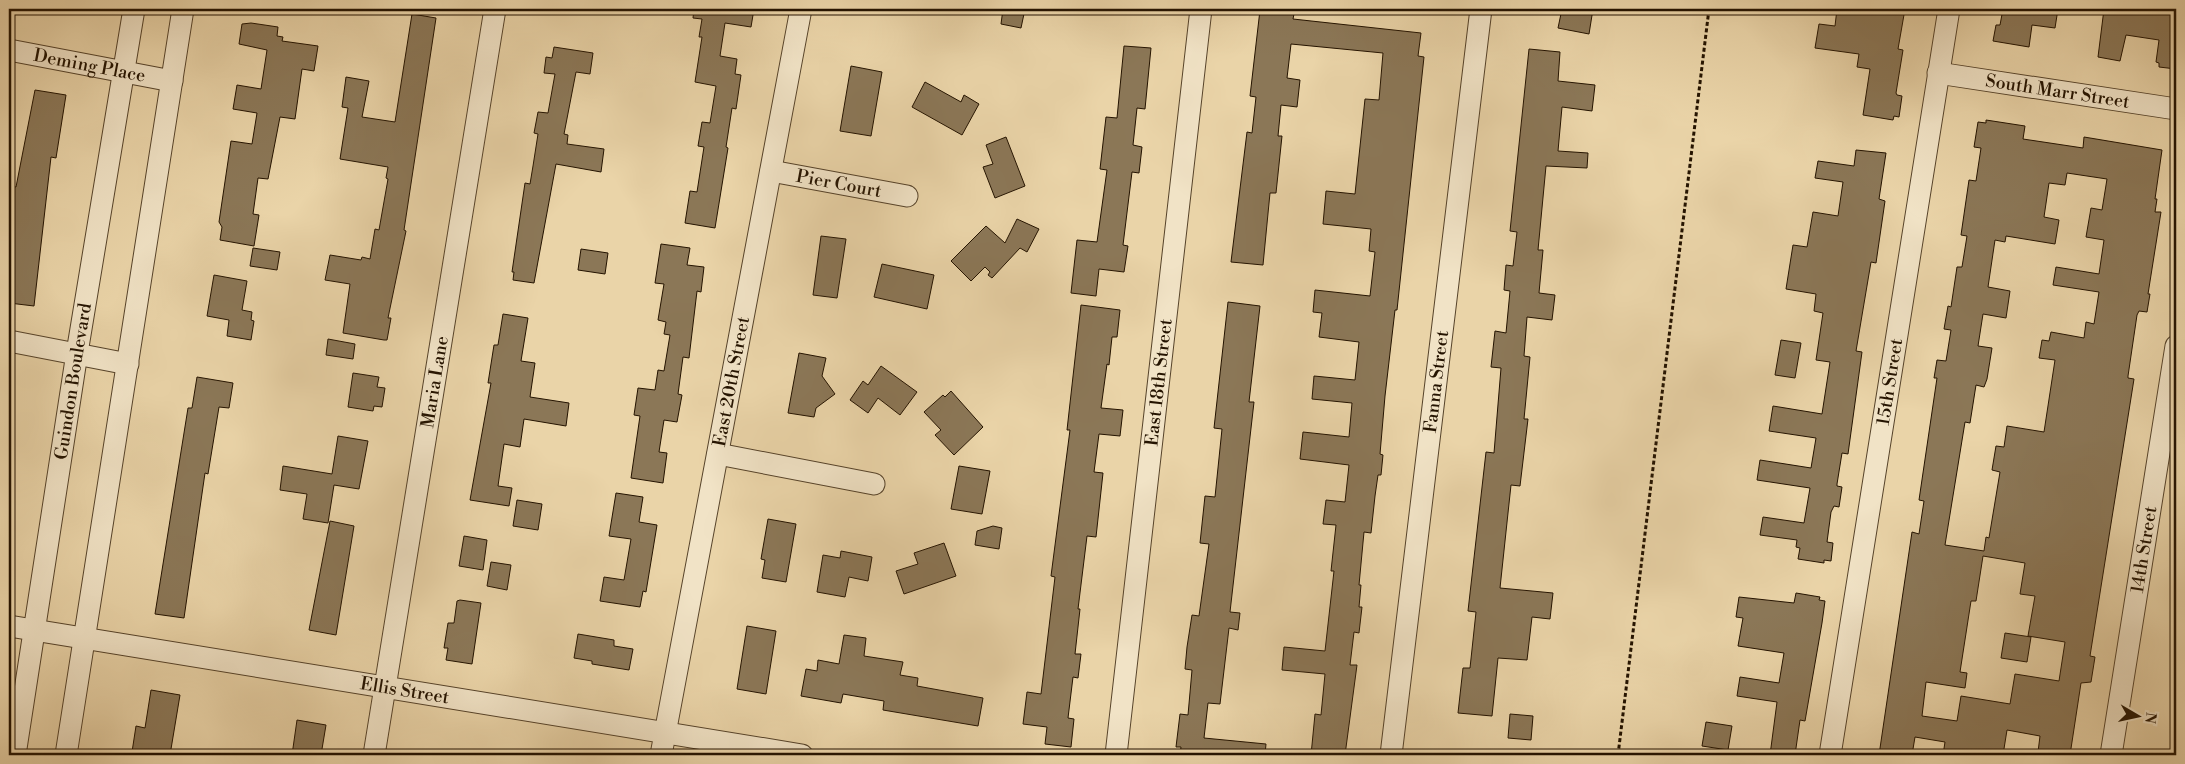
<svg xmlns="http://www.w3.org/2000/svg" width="2185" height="764" font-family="'Libre Bodoni',serif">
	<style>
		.building { fill: #8b7757; stroke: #241300; fill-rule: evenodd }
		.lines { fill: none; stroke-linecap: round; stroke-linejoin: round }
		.street-casing { stroke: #56432a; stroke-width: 23 }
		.path { stroke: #241300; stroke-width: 3; stroke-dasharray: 4 2.5; stroke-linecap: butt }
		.street { stroke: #f1e3c6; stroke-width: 21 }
		.labels { text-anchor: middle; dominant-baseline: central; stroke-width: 4; stroke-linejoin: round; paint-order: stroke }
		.street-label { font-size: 18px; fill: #241300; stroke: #f1e3c6 }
	</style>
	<rect width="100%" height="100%" fill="#ead4a8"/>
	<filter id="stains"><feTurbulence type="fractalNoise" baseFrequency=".004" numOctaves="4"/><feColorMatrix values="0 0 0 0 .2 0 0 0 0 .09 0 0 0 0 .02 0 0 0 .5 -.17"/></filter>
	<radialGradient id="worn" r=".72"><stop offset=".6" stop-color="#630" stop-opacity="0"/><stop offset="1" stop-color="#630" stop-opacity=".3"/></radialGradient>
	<!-- building -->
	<g class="building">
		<polygon points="694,9 754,9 751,27 725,23 720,56 737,59 735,74 741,75 736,109 732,108 726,147 728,148 715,228 685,223 690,191 697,192 704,147 698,146 702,122 710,123 716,86 695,82 702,37 699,37 702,19 693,18"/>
		<polygon points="1003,9 1025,9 1021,28 1001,24"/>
		<polygon points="1562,9 1593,9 1589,34 1558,28"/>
		<polygon points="1837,9 1905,9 1898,49 1903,50 1896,93 1897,95 1902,96 1899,117 1894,116 1893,120 1863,115 1870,69 1857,67 1859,54 1815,48 1819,24 1835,26"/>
		<polygon points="2003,9 2058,9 2055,28 2032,25 2029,47 1993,41 1996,25 2000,25"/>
		<polygon points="2104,9 2176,9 2176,69 2159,67 2159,63 2156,62 2159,40 2126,35 2120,61 2098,57"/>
		<polygon points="1260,10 1294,14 1293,19 1421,33 1418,56 1424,57 1397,310 1395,310 1385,396 1380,454 1383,455 1381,475 1378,475 1375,496 1371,533 1364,532 1359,585 1361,585 1359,607 1362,607 1359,633 1354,632 1350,665 1357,665 1345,755 1311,755 1315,714 1321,715 1325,674 1282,670 1284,647 1325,651 1334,571 1331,571 1336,525 1323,524 1326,500 1345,502 1349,465 1300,459 1303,432 1349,437 1352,403 1312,399 1314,376 1355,380 1359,342 1319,337 1322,313 1313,312 1315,290 1370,296 1375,252 1369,251 1371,229 1323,224 1326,191 1355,194 1365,99 1379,100 1383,53 1291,44 1287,78 1300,80 1297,107 1281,105 1278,136 1282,136 1276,193 1270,193 1263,265 1231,262 1247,132 1252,133 1256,97 1250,96"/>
		<polygon points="412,14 436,18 404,230 406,231 388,318 391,318 387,340 384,340 343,333 350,284 325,280 330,255 361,260 362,257 370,259 375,229 379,230 388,179 386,178 388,167 340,159 348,108 342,107 346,77 369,81 362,117 395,122"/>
		<polygon points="251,23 278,27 277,36 283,37 282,41 318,46 314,71 302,69 295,119 280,117 268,179 258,178 253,214 259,215 254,246 220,240 222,227 219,222 231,141 252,144 257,113 233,109 237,85 261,89 267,50 239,44 242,24"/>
		<polygon points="1124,46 1151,48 1145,109 1137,108 1133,145 1142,147 1139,173 1132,172 1123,245 1128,246 1124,272 1099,269 1096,296 1071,293 1077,240 1097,242 1107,170 1100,169 1106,117 1117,118"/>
		<polygon points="554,47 593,53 590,74 576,72 564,134 568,135 567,144 604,149 601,172 556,164 534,283 513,280 514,272 512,272 525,183 530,184 533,166 538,134 534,133 538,112 548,113 555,74 544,73 546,57 552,58"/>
		<polygon points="1529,49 1560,52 1558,81 1595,85 1592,111 1562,107 1558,151 1588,153 1587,168 1546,166 1538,250 1543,250 1539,293 1555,295 1552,320 1527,317 1524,356 1530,357 1524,419 1528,419 1520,486 1511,485 1500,588 1553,593 1550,619 1532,617 1527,660 1498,658 1492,716 1458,713 1463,668 1470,668 1476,612 1468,611 1486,452 1494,453 1501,368 1491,367 1495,331 1506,333 1510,291 1504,290 1506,265 1513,266 1517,232 1510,231"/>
		<polygon points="851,66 882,72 871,136 840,131"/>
		<polygon points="925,82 961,102 964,95 979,104 962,135 912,107"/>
		<polygon points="35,90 66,95 56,158 51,157 34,306 9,303 9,263 13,229 10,228 14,203 9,203 9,186 16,187"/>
		<path d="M1986,120L2025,126L2023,139L2083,148L2084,137L2162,150L2155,199H2157L2155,212H2161L2148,294H2150L2147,312L2139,311L2137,315L2128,376V378L2134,379L2090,656L2095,657L2091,682L2081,683L2070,755L2038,752L2040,736L2007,730L2003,755H1943L1945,742L1915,737L1912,755H1879L1912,532L1919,534L1924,501L1919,500L1937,378H1934L1937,360L1946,361L1951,330L1944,329L1948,306L1951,307L1957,267H1962L1967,236L1961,235L1969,180L1976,181L1981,148L1974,147L1978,122L1986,123ZM2067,173L2107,179L2102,210L2091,208L2086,237L2104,240L2099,274L2056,267L2053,285L2099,292L2094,324L2086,322L2084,338L2051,332L2049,341L2042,340L2039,358L2055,360L2044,432L2007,426L2004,447L1996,446L1992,470L2000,472L1989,538L1986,537L1984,551L1945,545L1965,422L1970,423L1976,385L1984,387L1987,379L1992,348L1978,346L1983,314L2006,318L2010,291L1988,287L1995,240L2005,242L2006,236L2055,244L2059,220L2044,217L2049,183L2065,185ZM1983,556L2025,563L2020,594L2035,596L2028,636L2065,642L2059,681L2015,674L2010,704L1961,696L1957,721L1922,716L1926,682L1965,688L1967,673L1960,672L1971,601H1976Z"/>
		<polygon points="1006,137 1025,186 995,198 983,167 993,164 986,145"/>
		<polygon points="1856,150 1886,153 1879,199 1885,201 1876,263 1871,262 1856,351 1862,352 1848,454 1842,453 1837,484 1837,486 1842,487 1839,507 1834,506 1831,512 1827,542 1833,543 1831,561 1824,560 1824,563 1798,559 1800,548 1796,547 1797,540 1760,535 1763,517 1804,523 1810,488 1757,480 1760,460 1811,468 1816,438 1769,431 1773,406 1822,414 1830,362 1816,360 1823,313 1814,311 1816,294 1786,289 1793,245 1807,247 1813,212 1838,216 1843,182 1815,178 1818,161 1854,166"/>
		<polygon points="1017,219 1039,229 1027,252 1020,248 992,278 988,275 990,272 985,267 971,281 951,261 986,226 1005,243"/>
		<polygon points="821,236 846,239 837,298 813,295"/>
		<polygon points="661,244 690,248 687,265 704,267 701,292 697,291 689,358 683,357 678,394 682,395 677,422 664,420 659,452 667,453 663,483 631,478 640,416 634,415 638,388 655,390 658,370 664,371 670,335 664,334 666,322 658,320 664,284 655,283"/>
		<polygon points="253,248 280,252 277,270 250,266"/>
		<polygon points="581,249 608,253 605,274 578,270"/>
		<polygon points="882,264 934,275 927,309 874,297"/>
		<polygon points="214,275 247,281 242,310 252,312 251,320 254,321 251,340 227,336 229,320 207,316"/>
		<polygon points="1228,302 1260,306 1249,402 1254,402 1230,612 1240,613 1238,630 1229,628 1220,704 1208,703 1204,738 1266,744 1265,755 1180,755 1181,747 1176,747 1180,714 1188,715 1192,670 1185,669 1187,647 1192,615 1199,616 1209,544 1200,543 1205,496 1215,497 1222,429 1214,428"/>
		<polygon points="1081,305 1120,310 1117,337 1112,337 1109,365 1107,364 1101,408 1123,410 1120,436 1099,434 1094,472 1103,473 1096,537 1087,536 1078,609 1080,609 1075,654 1081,654 1078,678 1073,677 1068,718 1074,719 1071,747 1045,744 1047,727 1023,724 1027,692 1041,694 1055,577 1051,576 1070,430 1067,430"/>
		<polygon points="503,314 528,318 521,361 535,363 530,397 569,403 566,426 524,419 520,447 504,444 498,486 512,488 509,506 470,500 491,383 488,383 494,345 498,345"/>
		<polygon points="328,339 355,344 353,359 326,355"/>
		<polygon points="1781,340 1801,343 1795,378 1775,375"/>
		<polygon points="799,353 826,358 822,376 835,394 816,408 814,417 788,413"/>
		<polygon points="881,366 917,392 900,415 878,398 868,413 850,400 863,381 868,385"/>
		<polygon points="353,373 379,377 377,387 385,388 382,407 374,406 373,411 348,407"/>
		<polygon points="197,377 233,383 229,408 219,407 208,474 205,473 184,618 155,614 188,408 192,408"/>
		<polygon points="951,391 983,427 954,455 935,435 941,430 924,412 943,395 945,397"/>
		<polygon points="338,436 368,441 359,489 334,485 328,523 303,519 307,494 280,490 283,466 332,474"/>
		<polygon points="959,466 990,471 982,514 951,509"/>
		<polygon points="616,493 643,497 639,522 657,525 646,592 643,591 640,607 600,601 604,577 624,580 631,539 609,536"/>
		<polygon points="517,500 542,504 538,530 513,526"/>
		<polygon points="768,519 796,524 786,582 762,578 765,560 761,559"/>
		<polygon points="330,521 354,526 336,635 309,630"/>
		<polygon points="993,526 1002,528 999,549 975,545 977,531"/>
		<polygon points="464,536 487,540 483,570 459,566"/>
		<polygon points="944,543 956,576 904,594 896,571 918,564 914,553"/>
		<polygon points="841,551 872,557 868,581 849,577 845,597 817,592 823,555 840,558"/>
		<polygon points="491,562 511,565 507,590 487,586"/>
		<polygon points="1796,593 1820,597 1819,600 1825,601 1822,623 1805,721 1800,720 1795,755 1770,755 1777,702 1737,696 1740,677 1779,683 1784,653 1738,646 1743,618 1736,617 1739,597 1794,603"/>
		<polygon points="460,600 481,603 472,664 446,660 448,648 444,648 448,623 454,623 457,601"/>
		<polygon points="747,626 776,631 766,694 737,689"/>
		<polygon points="2005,633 2031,637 2027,662 2001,658"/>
		<polygon points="578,634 614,640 614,646 633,649 629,670 592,664 592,661 574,658"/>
		<polygon points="844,635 866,638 864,656 903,662 900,675 918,678 917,686 983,698 978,726 883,710 884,701 843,694 841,703 801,696 806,669 817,671 818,660 839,664"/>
		<polygon points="151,690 180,695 170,755 132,752 136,726 145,728"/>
		<polygon points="1510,714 1533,716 1531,740 1508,738"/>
		<polygon points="297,720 326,725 321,755 292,755"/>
		<polygon points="1706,722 1732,726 1728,750 1702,746"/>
	</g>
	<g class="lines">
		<!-- street casing -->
		<g class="street-casing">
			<g id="street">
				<path id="s1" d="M9,50L172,81"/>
				<path id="s2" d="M1938,73L2176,109"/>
				<path id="s3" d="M771,171L907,196"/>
				<polyline points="9,341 128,364"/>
				<polyline points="718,454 874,484"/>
				<path id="s4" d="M9,626L802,755"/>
				<path id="s5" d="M15,755L77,353L134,9"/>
				<polyline points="66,755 183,9"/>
				<path id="s6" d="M374,755L495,9"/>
				<path id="s7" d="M661,755L801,9"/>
				<path id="s8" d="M1116,755L1201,9"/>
				<path id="s9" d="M1391,755L1481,9"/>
				<path id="s10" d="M1830,755L1949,9"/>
				<path id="s11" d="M2111,755L2176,346"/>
			</g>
		</g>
		<!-- path -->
		<polyline class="path" points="1618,755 1709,9"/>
		<!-- street -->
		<use href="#street" class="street"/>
	</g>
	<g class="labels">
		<!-- street labels -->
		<g class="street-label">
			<text stroke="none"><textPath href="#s1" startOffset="82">Deming Place</textPath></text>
			<text stroke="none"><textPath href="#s2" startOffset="121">South Marr Street</textPath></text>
			<text stroke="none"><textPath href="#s3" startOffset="69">Pier Court</textPath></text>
			<text stroke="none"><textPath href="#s5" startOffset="378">Guindon Boulevard</textPath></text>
			<text stroke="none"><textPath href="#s6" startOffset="378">Maria Lane</textPath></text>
			<text stroke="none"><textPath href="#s7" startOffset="380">East 20th Street</textPath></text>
			<text stroke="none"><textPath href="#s8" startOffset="375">East 18th Street</textPath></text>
			<text stroke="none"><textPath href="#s9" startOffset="376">Fanna Street</textPath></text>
			<text stroke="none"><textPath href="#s10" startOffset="378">15th Street</textPath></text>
			<text stroke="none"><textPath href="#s11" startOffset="208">14th Street</textPath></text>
			<text stroke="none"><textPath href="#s4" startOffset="401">Ellis Street</textPath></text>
		</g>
	</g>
	<!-- margin -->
	<rect width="2185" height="764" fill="none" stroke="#ead4a8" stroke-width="30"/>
	<rect x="10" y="10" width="2165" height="744" fill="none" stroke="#241300" stroke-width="2.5"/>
	<rect x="15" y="15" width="2155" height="734" fill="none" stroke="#241300"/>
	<!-- north arrow -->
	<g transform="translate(2138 716) rotate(99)" stroke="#f1e3c6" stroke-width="4" paint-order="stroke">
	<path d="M0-4L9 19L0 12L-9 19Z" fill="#241300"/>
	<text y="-8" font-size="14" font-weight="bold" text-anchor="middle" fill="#241300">N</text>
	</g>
	<rect width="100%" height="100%" filter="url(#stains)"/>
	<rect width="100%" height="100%" fill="url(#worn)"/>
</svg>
